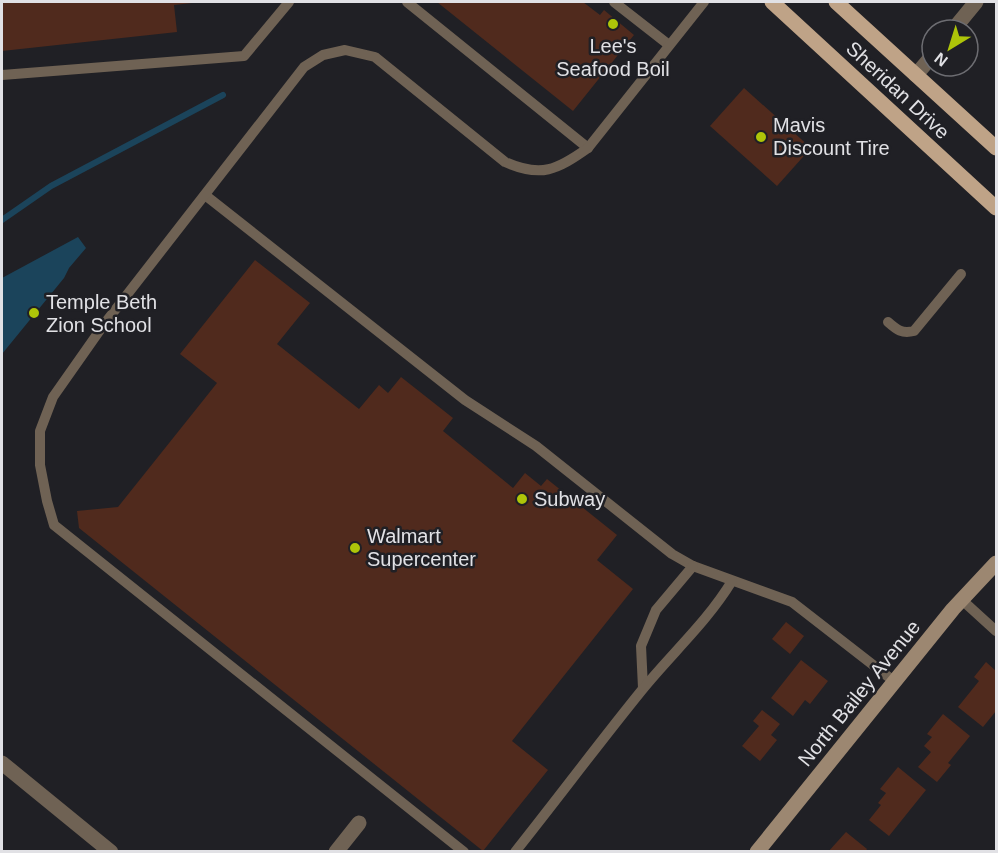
<svg xmlns="http://www.w3.org/2000/svg" width="998" height="853" font-family="Arial,sans-serif">
	<style>
		.water { fill: #1b445b }
		.lines { fill: none; stroke-linecap: round; stroke-linejoin: round }
		.stream { stroke: #1b445b; stroke-width: 6 }
		.building { fill: #502a1d }
		.lane { stroke: #6f6254; stroke-width: 10 }
		.street { stroke: #6f6254; stroke-width: 15 }
		.secondary { stroke: #9c8771; stroke-width: 15 }
		.primary { stroke: #bfa387; stroke-width: 15 }
		.poi-dot { fill: #aec509; stroke: #202025; stroke-width: 2 }
		.labels { text-anchor: middle; dominant-baseline: central; stroke-width: 5; stroke-linejoin: round; paint-order: stroke }
		.poi-label { font-size: 20px; fill: #e1e1e5; stroke: #202025; text-anchor: start }
		.street-label { font-size: 20px; fill: #e1e1e5; stroke: #202025 }
	</style>
	<rect width="100%" height="100%" fill="#202025"/>
	<!-- water -->
	<polygon class="water" points="78,237 86,248 69,268 64,278 2,354 2,278"/>
	<g class="lines">
		<!-- stream -->
		<polyline class="stream" points="2,220 51,186 223,95"/>
	</g>
	<!-- building -->
	<g class="building">
		<polygon points="2,2 192,2 192,3 174,5 177,32 2,51"/>
		<polygon points="437,2 583,2 600,15 604,10 634,35 573,111"/>
		<polygon points="744,88 811,148 777,186 710,126"/>
		<polygon points="255,260 310,303 277,344 359,409 379,385 388,393 401,377 453,418 443,431 513,488 525,473 541,486 547,479 617,535 597,560 633,589 512,741 548,770 483,851 79,528 77,511 118,507 217,383 180,354"/>
		<polygon points="786,622 804,636 790,654 772,639"/>
		<polygon points="801,660 828,681 810,704 805,700 793,716 771,698"/>
		<polygon points="986,662 996,671 996,711 983,727 958,707 979,681 974,677"/>
		<polygon points="762,710 780,724 771,735 777,740 760,761 742,746 759,726 753,721"/>
		<polygon points="943,714 970,736 948,763 951,765 937,782 918,767 931,752 924,746 932,737 927,734"/>
		<polygon points="898,767 926,790 889,836 869,820 881,805 878,803 886,793 880,789"/>
		<polygon points="846,832 867,849 865,852 828,852"/>
	</g>
	<g class="lines">
		<!-- lane -->
		<g class="lane">
			<polyline points="407,2 588,148"/>
			<polyline points="614,2 669,45"/>
			<polyline points="2,75 244,56 289,2"/>
			<polyline points="205,195 465,400 536,446 672,554 693,566 792,602 895,682"/>
			<path d="M888,322C897,330 902,334 914,331L961,274"/>
			<polyline points="962,600 996,631"/>
			<polyline points="643,688 641,646 656,610 693,566"/>
			<path d="M464,852L54,525L47,501L40,465V431L53,397L105,323L304,67L323,55L345,50L375,57L505,162C541,178 557,170 588,148L704,2"/>
			<path d="M515,852C558,798 599,743 642,690C672,653 707,622 732,581"/>
		</g>
		<!-- street -->
		<g class="street">
			<polyline points="953,30 976,2"/>
			<polyline points="916,75 932,56"/>
			<polyline points="2,763 111,852"/>
			<polyline points="336,852 359,823"/>
		</g>
		<!-- secondary -->
		<polyline class="secondary" points="757,852 953,609 996,563"/>
		<!-- primary -->
		<g class="primary">
			<polyline points="772,2 996,208"/>
			<polyline points="836,2 996,148"/>
		</g>
	</g>
	<!-- markers -->
	<g class="poi-dot">
		<circle cx="613" cy="24" r="6"/>
		<circle cx="761" cy="137" r="6"/>
		<circle cx="34" cy="313" r="6"/>
		<circle cx="522" cy="499" r="6"/>
		<circle cx="355" cy="548" r="6"/>
	</g>
	<g class="labels">
		<!-- poi labels -->
		<g class="poi-label">
			<text x="613" y="46" text-anchor="middle">Lee's<tspan x="613" dy="23">Seafood Boil</tspan></text>
			<text x="773" y="125">Mavis<tspan x="773" dy="23">Discount Tire</tspan></text>
			<text x="46" y="302">Temple Beth<tspan x="46" dy="23">Zion School</tspan></text>
			<text x="534" y="499">Subway</text>
			<text x="367" y="536">Walmart<tspan x="367" dy="23">Supercenter</tspan></text>
		</g>
		<!-- street labels -->
		<g class="street-label">
			<text transform="translate(898 90) rotate(43)">Sheridan Drive</text>
			<text transform="translate(859 693) rotate(-51)">North Bailey Avenue</text>
		</g>
	</g>
	<!-- border -->
	<rect width="998" height="853" fill="none" stroke="#e1e1e5" stroke-width="6"/>
	<!-- north arrow -->
	<g transform="translate(950 48) rotate(218)"><circle r="28" fill="#202025" stroke="#6d6d72" stroke-width="1.5"/>
	<path d="M0-4.5L10 22L0 15L-10 22Z" fill="#aec509"/>
	<text y="-9" font-size="16" font-weight="bold" text-anchor="middle" fill="#e1e1e5">N</text>
	</g>
</svg>
